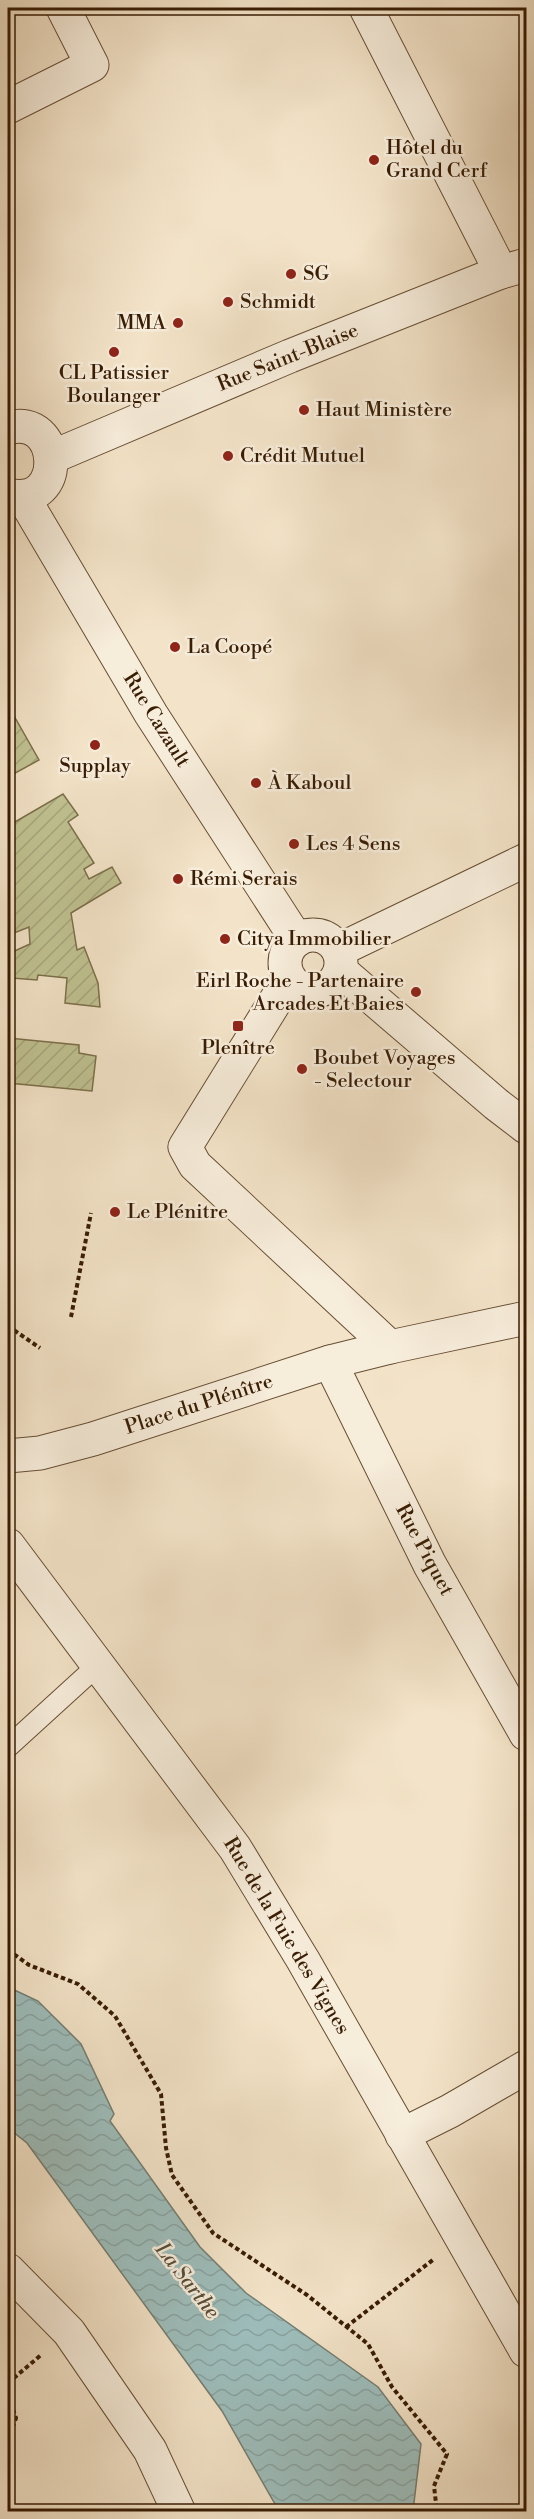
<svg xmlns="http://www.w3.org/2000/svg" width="534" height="2519" font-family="'Libre Bodoni',serif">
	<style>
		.garden { fill: url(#garden-furrows); stroke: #7c6f4a; stroke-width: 1.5 }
		.water { fill: url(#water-waves); stroke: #757d71; stroke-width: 1.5 }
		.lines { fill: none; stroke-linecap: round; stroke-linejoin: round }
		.service-casing { stroke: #674e34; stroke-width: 22 }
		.minor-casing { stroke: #674e34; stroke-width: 35 }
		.tertiary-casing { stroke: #674e34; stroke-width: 35 }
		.path { stroke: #381c03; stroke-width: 4; stroke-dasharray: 4.5 3; stroke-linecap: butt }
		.service { stroke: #f7eddb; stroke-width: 20 }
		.minor { stroke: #f7eddb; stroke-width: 33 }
		.tertiary { stroke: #f7eddb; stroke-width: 33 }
		.poi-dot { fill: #8f2418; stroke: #f7eddb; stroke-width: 2 }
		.labels { text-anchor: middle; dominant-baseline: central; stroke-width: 5; stroke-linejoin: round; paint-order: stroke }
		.poi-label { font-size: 20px; fill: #381c03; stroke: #f7eddb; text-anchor: start }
		.street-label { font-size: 20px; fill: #381c03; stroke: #f7eddb }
		.water-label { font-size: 21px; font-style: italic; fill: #564c3a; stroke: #f7eddb }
	</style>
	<defs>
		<pattern id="garden-furrows" width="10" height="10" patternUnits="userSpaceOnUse" patternTransform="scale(1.5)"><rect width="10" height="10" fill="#c0c292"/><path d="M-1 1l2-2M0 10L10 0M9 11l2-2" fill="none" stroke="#a6a67c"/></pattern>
		<pattern id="water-waves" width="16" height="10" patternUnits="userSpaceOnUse" patternTransform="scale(1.5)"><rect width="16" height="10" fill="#9dbdbb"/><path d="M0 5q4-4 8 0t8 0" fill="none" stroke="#88a29f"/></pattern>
	</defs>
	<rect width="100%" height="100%" fill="#f3e3c8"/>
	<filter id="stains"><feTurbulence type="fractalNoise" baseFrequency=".00333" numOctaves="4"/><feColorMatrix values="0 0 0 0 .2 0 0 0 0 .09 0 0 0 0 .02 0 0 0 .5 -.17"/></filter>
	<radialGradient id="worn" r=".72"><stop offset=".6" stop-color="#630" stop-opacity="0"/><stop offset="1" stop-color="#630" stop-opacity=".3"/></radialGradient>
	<!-- garden -->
	<g class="garden">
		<polygon points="9,707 39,760 8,777 8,708"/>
		<polygon points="63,794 78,815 68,822 94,863 84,869 89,879 112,867 121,883 71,913 77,950 84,947 98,983 100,1007 65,1003 67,978 38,975 37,980 12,978 8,1028 8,954 30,944 29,927 14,933 8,909 14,905 10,896 8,897 8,826"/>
		<polygon points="8,1038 79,1045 79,1053 96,1056 92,1091 8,1083"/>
	</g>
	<!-- water -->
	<polygon class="water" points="8,1987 38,2001 81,2044 114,2114 110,2121 200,2247 246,2293 378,2387 421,2444 413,2511 279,2511 222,2411 27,2143 8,2128"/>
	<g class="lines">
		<!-- service casing -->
		<g class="service-casing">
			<polyline id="service" points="8,1747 98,1665"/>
		</g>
		<!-- minor casing -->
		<g class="minor-casing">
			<g id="minor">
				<polyline points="366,8 501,272"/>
				<polyline points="8,107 92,65 63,8"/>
				<polyline points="339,950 526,860"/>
				<polyline points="289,979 185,1147 195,1165 390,1347"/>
				<polyline points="330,1362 430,1565 526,1734"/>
				<polyline points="8,1456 40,1453 93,1439 330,1362 390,1347 526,1318"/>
				<polyline points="8,1545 235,1848 303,1960 526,2351"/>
				<polyline points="402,2135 450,2111 526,2067"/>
				<polyline points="8,2270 69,2332 150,2450 179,2512"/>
			</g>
		</g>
		<!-- tertiary casing -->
		<g class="tertiary-casing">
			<g id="tertiary">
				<path d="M8,428C62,412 68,509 8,495"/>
				<polyline points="52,457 290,356 501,272 526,265"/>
				<polyline points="23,497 151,714 297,940"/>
				<circle cx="313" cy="963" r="28"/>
				<polyline points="341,971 496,1104 526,1127"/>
			</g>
		</g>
		<!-- path -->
		<g class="path">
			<polyline points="71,1317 91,1213"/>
			<polyline points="8,1326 40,1348"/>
			<polyline points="8,1950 29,1965 78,1984 115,2016 161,2094 166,2148 172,2175 213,2233 307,2295 368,2344 392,2387 447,2454 434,2486 437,2512"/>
			<polyline points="346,2327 434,2259"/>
			<polyline points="8,2383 41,2355"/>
			<polyline points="8,2395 16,2418 8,2440"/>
		</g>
		<!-- service -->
		<use href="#service" class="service"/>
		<!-- minor -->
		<use href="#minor" class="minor"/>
		<!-- tertiary -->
		<use href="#tertiary" class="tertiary"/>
	</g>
	<!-- markers -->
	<g class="poi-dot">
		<circle cx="374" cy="160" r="6"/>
		<circle cx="291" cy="274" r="6"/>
		<circle cx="228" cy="302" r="6"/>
		<circle cx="178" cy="323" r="6"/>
		<circle cx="114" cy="352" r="6"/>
		<circle cx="304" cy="410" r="6"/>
		<circle cx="228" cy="456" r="6"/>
		<circle cx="175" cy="647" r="6"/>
		<circle cx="95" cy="745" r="6"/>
		<circle cx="256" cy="783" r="6"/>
		<circle cx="294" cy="844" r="6"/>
		<circle cx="178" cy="879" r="6"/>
		<circle cx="225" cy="939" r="6"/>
		<circle cx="416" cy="992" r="6"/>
		<rect x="232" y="1020" width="12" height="12" rx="3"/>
		<circle cx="302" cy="1069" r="6"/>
		<circle cx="115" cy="1212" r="6"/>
	</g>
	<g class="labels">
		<!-- poi labels -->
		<g class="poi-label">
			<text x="386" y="148">Hôtel du<tspan x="386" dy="23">Grand Cerf</tspan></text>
			<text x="303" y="274">SG</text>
			<text x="240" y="302">Schmidt</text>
			<text x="166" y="323" text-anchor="end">MMA</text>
			<text x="114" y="373" text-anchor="middle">CL Patissier<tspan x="114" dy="23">Boulanger</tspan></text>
			<text x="316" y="410">Haut Ministère</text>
			<text x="240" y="456">Crédit Mutuel</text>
			<text x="187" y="647">La Coopé</text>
			<text x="95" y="766" text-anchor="middle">Supplay</text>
			<text x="268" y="783">À Kaboul</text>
			<text x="306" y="844">Les 4 Sens</text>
			<text x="190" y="879">Rémi Serais</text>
			<text x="237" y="939">Citya Immobilier</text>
			<text x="404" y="981" text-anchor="end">Eirl Roche - Partenaire<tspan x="404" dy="23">Arcades Et Baies</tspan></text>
			<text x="238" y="1048" text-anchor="middle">Plenître</text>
			<text x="314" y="1058">Boubet Voyages<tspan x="314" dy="23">- Selectour</tspan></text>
			<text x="127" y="1212">Le Plénitre</text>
		</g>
		<!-- street labels -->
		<g class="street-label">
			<text transform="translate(288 358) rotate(-22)">Rue Saint-Blaise</text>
			<text transform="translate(156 720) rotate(58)">Rue Cazault</text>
			<text transform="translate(199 1405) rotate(-18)">Place du Plénître</text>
			<text transform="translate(424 1550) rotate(62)">Rue Piquet</text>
			<text transform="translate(286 1936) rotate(59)">Rue de la Fuie des Vignes</text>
		</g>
		<!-- water labels -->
		<g class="water-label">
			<text transform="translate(187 2281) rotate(52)">La Sarthe</text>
		</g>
	</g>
	<!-- margin -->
	<rect width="534" height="2519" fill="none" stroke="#f3e3c8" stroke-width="30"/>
	<rect x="9" y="9" width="516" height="2501" fill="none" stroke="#381c03" stroke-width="3"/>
	<rect x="15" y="15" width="504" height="2489" fill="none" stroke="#381c03" stroke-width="1.5"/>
	<rect width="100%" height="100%" filter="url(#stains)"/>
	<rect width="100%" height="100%" fill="url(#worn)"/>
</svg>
